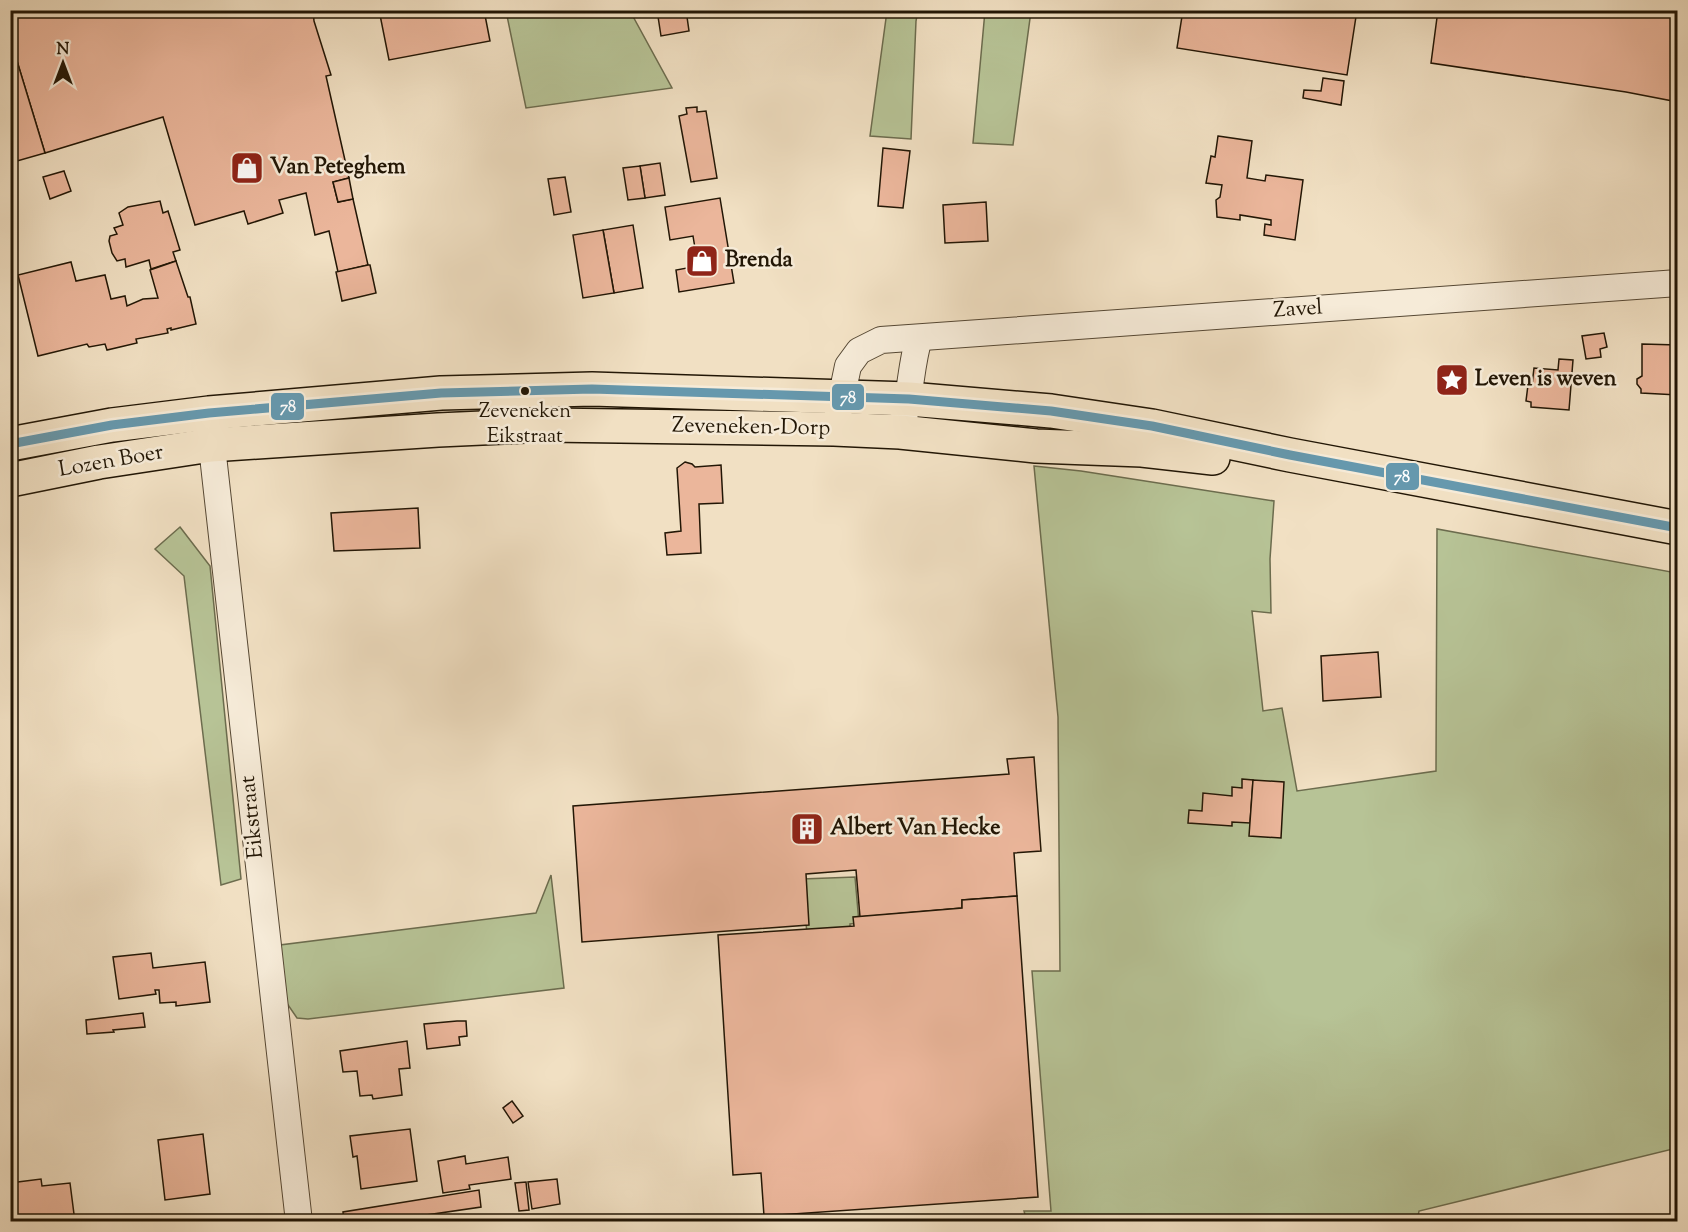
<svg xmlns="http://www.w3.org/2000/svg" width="1688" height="1232" font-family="'Sorts Mill Goudy',serif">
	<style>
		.green { fill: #b7c396; stroke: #6c6c4e; stroke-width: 1.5 }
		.building { fill: #ebb69b; stroke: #221605; stroke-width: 1.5 }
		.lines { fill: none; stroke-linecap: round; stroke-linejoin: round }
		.street-casing { stroke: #564834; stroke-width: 28 }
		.primary-casing { stroke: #221605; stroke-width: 36 }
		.street { stroke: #f6ebd8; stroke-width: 26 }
		.primary { stroke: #f1e0c3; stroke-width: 33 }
		.bus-1-casing { stroke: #f6ebd8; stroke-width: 14 }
		.bus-1 { stroke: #6698ad; stroke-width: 9 }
		.bus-dot { fill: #221605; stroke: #f6ebd8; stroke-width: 2 }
		.labels { text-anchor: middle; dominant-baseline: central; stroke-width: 5; stroke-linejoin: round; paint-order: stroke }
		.bus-label { font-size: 20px; fill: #221605; stroke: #f6ebd8 }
		.poi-label { font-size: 22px; font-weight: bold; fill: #221605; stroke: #f6ebd8; text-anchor: start }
		.street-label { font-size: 22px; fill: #221605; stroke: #f6ebd8 }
		.line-badge { stroke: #f6ebd8; stroke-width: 2 }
		.badge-label { font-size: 16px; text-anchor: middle; font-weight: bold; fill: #fff }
	</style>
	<rect width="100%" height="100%" fill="#f1e0c3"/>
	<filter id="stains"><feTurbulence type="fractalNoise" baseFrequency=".00333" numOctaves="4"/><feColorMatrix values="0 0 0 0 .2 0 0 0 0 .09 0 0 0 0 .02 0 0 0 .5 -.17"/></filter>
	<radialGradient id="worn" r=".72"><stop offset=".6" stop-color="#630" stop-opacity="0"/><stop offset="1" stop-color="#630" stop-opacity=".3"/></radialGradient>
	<!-- green -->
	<g class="green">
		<polygon points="506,11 630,11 672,88 526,108"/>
		<polygon points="887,11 918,11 916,21 911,139 870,136"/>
		<polygon points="985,11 1031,11 1013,145 973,143"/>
		<polygon points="1034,466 1081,471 1274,501 1270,559 1271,613 1252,611 1263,711 1282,708 1297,791 1436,771 1437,529 1677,573 1677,1148 1419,1211 1417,1221 1027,1222 1024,1211 1051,1211 1032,971 1060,971 1058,717"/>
		<polygon points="180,527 210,566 241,879 221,885 184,576 155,549"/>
		<polygon points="551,875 564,988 308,1019 297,1018 286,1002 280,945 536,913"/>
		<polygon points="855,877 859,923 850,924 850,931 807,934 802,879"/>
	</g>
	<!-- building -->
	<g class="building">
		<polygon points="10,10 313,10 314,21 331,75 326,76 349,178 333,182 338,202 353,199 368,265 338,272 329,231 315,235 306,193 279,200 283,213 248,224 244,211 195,225 163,117 45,153 10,38"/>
		<polygon points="379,10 484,10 490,41 389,60"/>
		<polygon points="657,10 686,10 689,31 661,36"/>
		<polygon points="1183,10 1357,10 1347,75 1177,48"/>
		<polygon points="1438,10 1678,10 1678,102 1626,92 1431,63"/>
		<polygon points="10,38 45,153 10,163"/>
		<polygon points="1323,78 1344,81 1341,105 1303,98 1304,90 1321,91"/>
		<polygon points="697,107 697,112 706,111 717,178 691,182 679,116 687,114 686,108"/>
		<polygon points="1218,136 1252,141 1247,178 1265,181 1266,175 1303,180 1295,240 1264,235 1265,224 1271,225 1271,220 1240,215 1240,220 1217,217 1216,200 1220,197 1222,185 1206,183 1211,156 1215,157"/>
		<polygon points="883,148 910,151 903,208 878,206"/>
		<polygon points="660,163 665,195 645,198 640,166"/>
		<polygon points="640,166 645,198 628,200 623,168"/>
		<polygon points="64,171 71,191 50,199 43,177"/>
		<polygon points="565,177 571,212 554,215 548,179"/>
		<polygon points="349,178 353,199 338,202 333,182"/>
		<polygon points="720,198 734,283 679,292 676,270 698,266 693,236 670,240 665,207"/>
		<polygon points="160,201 163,213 168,211 180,250 173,252 176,261 151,269 149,260 126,267 125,259 117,261 112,253 109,241 110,236 117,234 114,228 123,225 119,213 128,207"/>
		<polygon points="986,202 988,241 945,243 943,205"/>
		<polygon points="633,225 643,288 614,293 603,230"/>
		<polygon points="603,230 614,293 583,298 573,235"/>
		<polygon points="176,261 188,297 190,297 196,324 171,330 171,328 167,329 168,333 136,339 137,343 107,350 105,344 89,347 87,344 38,356 18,275 71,262 76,281 105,275 111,299 125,296 127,306 143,299 158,298 150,270"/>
		<polygon points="368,265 370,265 376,293 342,301 336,272"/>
		<polygon points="1604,333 1607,347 1600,349 1601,357 1586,359 1582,336"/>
		<polygon points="1642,344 1678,345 1678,395 1641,393 1641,389 1637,384 1637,379 1642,376"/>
		<polygon points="1559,359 1573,360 1569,410 1531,407 1531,402 1526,401 1528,385 1532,385 1534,368 1558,370"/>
		<polygon points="685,462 692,464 695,467 721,465 723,503 699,504 701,553 667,555 665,533 681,531 677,468"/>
		<polygon points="418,508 420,548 334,551 331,513"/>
		<polygon points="1378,652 1381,697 1323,701 1321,656"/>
		<polygon points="1034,757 1041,851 1014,853 1017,896 962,900 962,908 860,917 856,870 806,874 809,925 582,942 573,806 1009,774 1007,759"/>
		<polygon points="1242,779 1253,780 1250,823 1232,822 1232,826 1188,823 1189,810 1202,811 1203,793 1232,796 1232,787 1242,788"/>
		<polygon points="1253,780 1284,782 1281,838 1249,836"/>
		<polygon points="1017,896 1038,1197 764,1216 761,1173 733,1175 718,935 854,926 853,917 962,908 962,900"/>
		<polygon points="151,953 153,968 205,962 210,1002 176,1006 176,1002 160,1003 159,990 155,990 156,994 119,999 113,957"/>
		<polygon points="143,1013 145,1027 113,1030 114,1032 87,1034 86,1020"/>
		<polygon points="457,1021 466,1021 467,1036 459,1037 460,1045 427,1049 424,1024"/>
		<polygon points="407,1041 410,1068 399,1069 402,1095 373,1099 372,1095 360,1096 357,1071 343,1072 340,1051"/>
		<polygon points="512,1101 523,1116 513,1123 503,1108"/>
		<polygon points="410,1129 417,1181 361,1189 357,1156 353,1157 350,1136"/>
		<polygon points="203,1134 210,1194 165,1200 158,1140"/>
		<polygon points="465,1156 466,1164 508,1157 511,1179 469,1185 470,1189 443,1193 438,1161"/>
		<polygon points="41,1179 42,1186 70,1183 75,1222 10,1222 10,1183"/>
		<polygon points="557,1179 560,1204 532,1209 528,1182"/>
		<polygon points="526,1182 529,1210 519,1211 515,1183"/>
		<polygon points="479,1190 481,1207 406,1218 406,1222 344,1222 343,1212"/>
	</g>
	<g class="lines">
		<!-- street casing -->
		<g class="street-casing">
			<g id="street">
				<polyline points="838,414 848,366 859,351 881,340 1678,283"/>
				<path d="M904,417C911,391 911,364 919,338"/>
				<polyline points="210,429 299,1222"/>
			</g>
		</g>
		<!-- primary casing -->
		<g class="primary-casing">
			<g id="primary">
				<polyline points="10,444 112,425 209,413 441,393 592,389 909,399 1051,411 1152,426 1290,455 1678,528"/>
				<polyline points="10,480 99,462 211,445 438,430 548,425 834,429 900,432 1036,446 1142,450 1213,458"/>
			</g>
		</g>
		<!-- street -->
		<use href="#street" class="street"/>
		<!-- primary -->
		<use href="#primary" class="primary"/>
		<!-- bus-1 casing -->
		<g class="bus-1-casing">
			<polyline id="bus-1" points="10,444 112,425 209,413 441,393 592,389 909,399 1051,411 1152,426 1290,455 1678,528"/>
		</g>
		<!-- bus-1 -->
		<use href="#bus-1" class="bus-1"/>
	</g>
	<!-- icons -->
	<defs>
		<g id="shop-square" transform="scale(1.725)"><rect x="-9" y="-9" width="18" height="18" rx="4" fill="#8f2418" stroke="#f6ebd8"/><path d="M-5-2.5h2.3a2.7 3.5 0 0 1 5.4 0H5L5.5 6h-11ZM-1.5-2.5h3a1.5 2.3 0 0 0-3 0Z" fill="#fff"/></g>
		<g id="sight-square" transform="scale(1.725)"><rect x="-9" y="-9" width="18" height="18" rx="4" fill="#8f2418" stroke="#f6ebd8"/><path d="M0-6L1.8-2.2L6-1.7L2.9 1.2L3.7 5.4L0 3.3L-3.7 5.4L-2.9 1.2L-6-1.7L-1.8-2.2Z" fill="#fff"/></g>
		<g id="building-square" transform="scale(1.725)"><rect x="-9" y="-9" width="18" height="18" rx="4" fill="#8f2418" stroke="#f6ebd8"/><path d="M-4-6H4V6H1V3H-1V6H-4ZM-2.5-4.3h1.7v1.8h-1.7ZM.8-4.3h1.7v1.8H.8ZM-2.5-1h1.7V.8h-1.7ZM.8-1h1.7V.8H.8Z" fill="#fff"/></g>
	</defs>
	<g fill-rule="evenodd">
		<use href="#shop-square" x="247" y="168"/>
		<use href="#shop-square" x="702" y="261"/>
		<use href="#sight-square" x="1452" y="380"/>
		<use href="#building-square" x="807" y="829"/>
	</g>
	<!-- markers -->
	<circle class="bus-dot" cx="525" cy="391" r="5"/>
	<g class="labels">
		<!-- bus labels -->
		<g class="bus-label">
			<text x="525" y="412">Zeveneken<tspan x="525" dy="25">Eikstraat</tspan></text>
		</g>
		<!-- poi labels -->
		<g class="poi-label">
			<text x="270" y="168">Van Peteghem</text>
			<text x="725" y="261">Brenda</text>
			<text x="1475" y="380">Leven is weven</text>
			<text x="830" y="829">Albert Van Hecke</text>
		</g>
		<!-- street labels -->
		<g class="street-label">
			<text transform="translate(1298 310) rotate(-4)">Zavel</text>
			<text transform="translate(751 428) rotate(1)">Zeveneken-Dorp</text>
			<text transform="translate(111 462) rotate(-10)">Lozen Boer</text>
			<text transform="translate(253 817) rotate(-96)">Eikstraat</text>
		</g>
	</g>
	<g class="line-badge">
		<rect x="831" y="383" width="34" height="28" rx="6" fill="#6698ad"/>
		<rect x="270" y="392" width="35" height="29" rx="6" fill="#6698ad"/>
		<rect x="1385" y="462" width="35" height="29" rx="6" fill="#6698ad"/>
	</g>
	<g class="badge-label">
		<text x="848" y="403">78</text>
		<text x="288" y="412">78</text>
		<text x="1402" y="482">78</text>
	</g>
	<!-- margin -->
	<rect width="1688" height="1232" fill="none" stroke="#f1e0c3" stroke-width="36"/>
	<rect x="12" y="12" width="1664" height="1208" fill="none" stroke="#221605" stroke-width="3"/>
	<rect x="18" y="18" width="1652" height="1196" fill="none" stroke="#221605" stroke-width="1.5"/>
	<!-- north arrow -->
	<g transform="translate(63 63)" stroke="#f6ebd8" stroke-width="4.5" paint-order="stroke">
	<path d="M0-4.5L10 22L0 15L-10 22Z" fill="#221605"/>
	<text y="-9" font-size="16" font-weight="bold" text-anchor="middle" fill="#221605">N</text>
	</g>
	<rect width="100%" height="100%" filter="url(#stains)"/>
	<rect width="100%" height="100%" fill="url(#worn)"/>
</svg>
